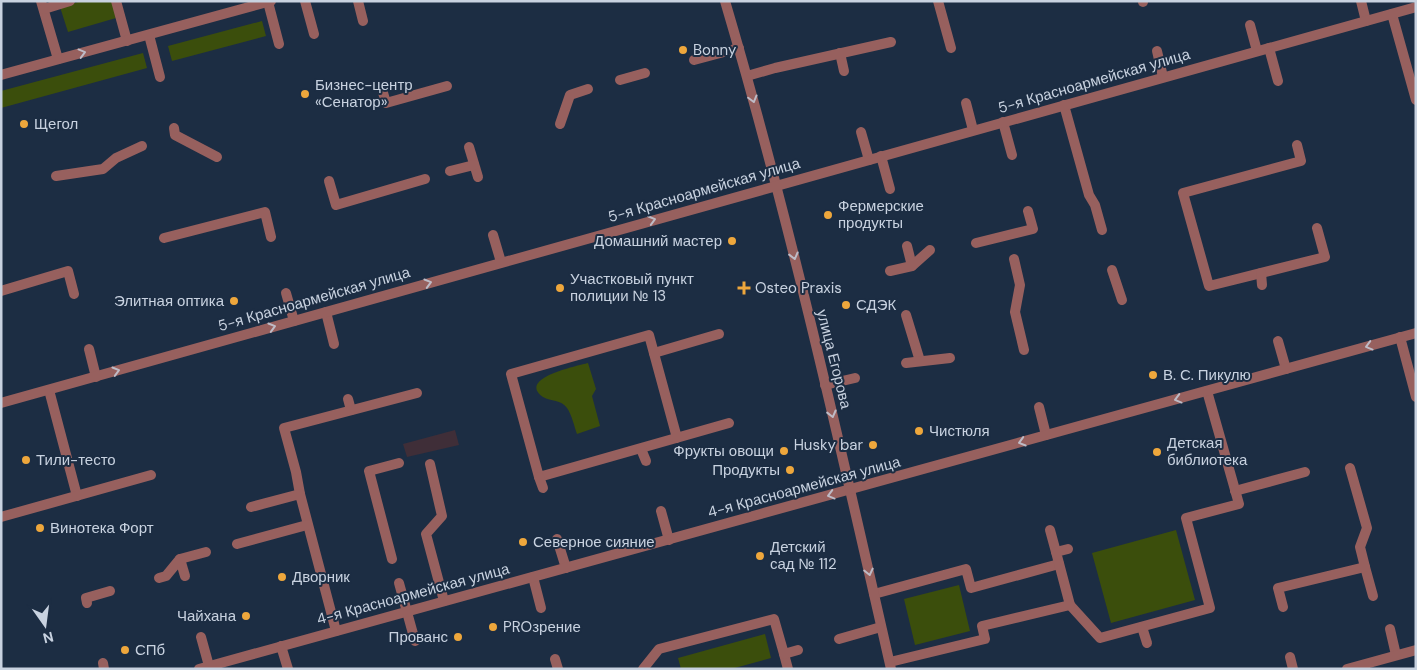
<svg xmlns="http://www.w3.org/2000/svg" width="1417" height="670" font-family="'DM Sans',sans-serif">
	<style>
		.industrial { fill: #3f2e38 }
		.green { fill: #3b4e0c }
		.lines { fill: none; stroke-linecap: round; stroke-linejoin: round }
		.service { stroke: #97605e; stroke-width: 10 }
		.minor { stroke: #97605e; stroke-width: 10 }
		.tertiary { stroke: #97605e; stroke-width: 10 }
		.oneway { stroke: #bebbc6 }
		.poi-dot { fill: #eea73c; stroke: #1c2d43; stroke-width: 2 }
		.labels { text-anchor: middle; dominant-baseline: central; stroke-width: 4; stroke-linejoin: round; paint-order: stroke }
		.poi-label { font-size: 15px; fill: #c8d2e0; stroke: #1c2d43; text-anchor: start }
		.street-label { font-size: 15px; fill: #c8d2e0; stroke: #1c2d43 }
	</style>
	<rect width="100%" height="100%" fill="#1c2d43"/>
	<!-- industrial -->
	<polygon class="industrial" points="455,430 459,445 407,457 403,444"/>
	<!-- green -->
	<g class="green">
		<polygon points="82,1 112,1 116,18 68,32 60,7"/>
		<polygon points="262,21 266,36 172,61 168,46"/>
		<polygon points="143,53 147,68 1,108 1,91"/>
		<path d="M588,363L596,389L592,396L600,426L577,434C574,426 572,415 567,408C561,399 551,402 543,397C517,378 577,366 588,363Z"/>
		<polygon points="1176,530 1195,600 1111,623 1092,553"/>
		<polygon points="959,585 970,631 915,645 904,599"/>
		<polygon points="765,634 771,658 731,669 681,669 678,658"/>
	</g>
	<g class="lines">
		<!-- service -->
		<g class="service">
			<polyline points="41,1 58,59"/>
			<polyline points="116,1 127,41"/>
			<polyline points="305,1 314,34"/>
			<polyline points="358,1 363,21"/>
			<polyline points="938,1 951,48"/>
			<polyline points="1143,1 1143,2"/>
			<polyline points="1361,1 1366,21"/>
			<polyline points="268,2 279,44"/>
			<polyline points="44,9 70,1"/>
			<polyline points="1392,14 1416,100"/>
			<polyline points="1250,25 1257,51"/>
			<polyline points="149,35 160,77"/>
			<polyline points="1269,48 1278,81"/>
			<polyline points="1157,51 1163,77"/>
			<polyline points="840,53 844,71"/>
			<polyline points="694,60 739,48"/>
			<polyline points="747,76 775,68 891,42"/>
			<polyline points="620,80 645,73"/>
			<polyline points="382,89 386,103 447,86"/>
			<polyline points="966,103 973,130"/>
			<polyline points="1064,105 1089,195 1095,205 1102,230"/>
			<polyline points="1003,122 1012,155"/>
			<polyline points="560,124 570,95 588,89"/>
			<polyline points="174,128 175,135 217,157"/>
			<polyline points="861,132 869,160"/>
			<polyline points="1297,145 1301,161 1183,193 1209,286 1325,257 1317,228"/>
			<polyline points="469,147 478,177"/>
			<polyline points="881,156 890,189"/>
			<polyline points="450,171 474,165"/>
			<polyline points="56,176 103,169 116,158 142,146"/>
			<polyline points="329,181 336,205 425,179"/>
			<polyline points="493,235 501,262"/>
			<polyline points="164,238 265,212 271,237"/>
			<polyline points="976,243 1033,229 1028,211"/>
			<polyline points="907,246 912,266"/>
			<polyline points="1014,259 1020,285 1015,312 1024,350"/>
			<polyline points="1112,270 1122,300"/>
			<polyline points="890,271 912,266 930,250"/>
			<polyline points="1261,273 1262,285"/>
			<polyline points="1,291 68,271 74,294"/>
			<polyline points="286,293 294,321"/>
			<polyline points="326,312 334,344"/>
			<polyline points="906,315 920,361"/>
			<polyline points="1400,337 1416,397"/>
			<polyline points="1278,341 1286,369"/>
			<polyline points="89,349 96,377"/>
			<polyline points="654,353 719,334"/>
			<polyline points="906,363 950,358"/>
			<polyline points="825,385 855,378"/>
			<polyline points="49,390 77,496"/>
			<polyline points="348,399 351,410"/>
			<polyline points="1039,407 1046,435"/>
			<polyline points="677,438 649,335 511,374 539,477 729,423"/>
			<polyline points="641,449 646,461"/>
			<polyline points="430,464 442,516 426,534 444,601"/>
			<polyline points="539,477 543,488"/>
			<polyline points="1235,491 1305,472"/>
			<polyline points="300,494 296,472 284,428 417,393"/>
			<polyline points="251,507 300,494 336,631"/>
			<polyline points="661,511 669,540"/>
			<polyline points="1,517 151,475"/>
			<polyline points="1050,530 1056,552"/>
			<polyline points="557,539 566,568"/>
			<polyline points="237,544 307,525"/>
			<polyline points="180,559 185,576"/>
			<polyline points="392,559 369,471 399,463"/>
			<polyline points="1365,567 1373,596"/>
			<polyline points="533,577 541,608"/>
			<polyline points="159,578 166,576 180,559 206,552"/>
			<polyline points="399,583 415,641"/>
			<polyline points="874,594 966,569 971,588 1059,564"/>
			<polyline points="87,603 86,598 110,591"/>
			<polyline points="1070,605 1100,638 1210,608 1186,518 1239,504 1207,391"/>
			<polyline points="1283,607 1278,588 1365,567 1360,547 1367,528 1350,468"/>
			<polyline points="1142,627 1147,643"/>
			<polyline points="1390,629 1396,655"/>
			<polyline points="201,637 209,666"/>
			<polyline points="839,639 881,627"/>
			<polyline points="281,646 288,669"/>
			<polyline points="784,654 788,669"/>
			<polyline points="1290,657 1293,669"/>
			<polyline points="555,659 558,669"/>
			<polyline points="890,662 985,639 982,626 1070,605 1056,552 1068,549"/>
			<polyline points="103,663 104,669"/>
			<polyline points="643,669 659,649 774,619 784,654 798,650"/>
		</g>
		<!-- minor -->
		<g class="minor">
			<path d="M725,1C790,221 840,445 891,669"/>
			<polyline points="1,75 271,1"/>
			<polyline points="199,669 1416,333"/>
			<polyline points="1347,669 1416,650"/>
		</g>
		<!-- tertiary -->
		<polyline class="tertiary" points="1,403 1416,7"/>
	</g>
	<!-- one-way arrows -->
	<defs><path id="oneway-chevron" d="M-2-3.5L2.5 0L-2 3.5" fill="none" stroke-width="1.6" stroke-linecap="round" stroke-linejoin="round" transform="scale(1.25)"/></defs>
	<g class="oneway">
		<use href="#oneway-chevron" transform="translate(82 53) rotate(-15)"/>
		<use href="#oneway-chevron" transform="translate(753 99) rotate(75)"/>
		<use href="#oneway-chevron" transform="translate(652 220) rotate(-16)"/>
		<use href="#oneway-chevron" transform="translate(794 256) rotate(76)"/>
		<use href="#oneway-chevron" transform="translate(428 283) rotate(-16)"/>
		<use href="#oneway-chevron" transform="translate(272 327) rotate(-16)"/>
		<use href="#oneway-chevron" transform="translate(1369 346) rotate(165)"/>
		<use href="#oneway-chevron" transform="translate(116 371) rotate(-16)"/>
		<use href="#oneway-chevron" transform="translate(1178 399) rotate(165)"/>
		<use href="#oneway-chevron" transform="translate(832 414) rotate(76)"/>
		<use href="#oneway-chevron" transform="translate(1022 442) rotate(164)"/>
		<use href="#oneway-chevron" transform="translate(831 495) rotate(165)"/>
		<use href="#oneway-chevron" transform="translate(869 572) rotate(77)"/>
	</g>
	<!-- markers -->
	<g class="poi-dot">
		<circle cx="683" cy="50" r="5"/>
		<circle cx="305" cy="94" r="5"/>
		<circle cx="24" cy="124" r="5"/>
		<circle cx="828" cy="215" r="5"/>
		<circle cx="732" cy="241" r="5"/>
		<circle cx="560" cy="288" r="5"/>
		<path d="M741.5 280.5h5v5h5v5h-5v5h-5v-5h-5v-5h5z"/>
		<circle cx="234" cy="301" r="5"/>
		<circle cx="846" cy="305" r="5"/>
		<circle cx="1153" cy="375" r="5"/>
		<circle cx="919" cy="431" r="5"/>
		<circle cx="873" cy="445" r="5"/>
		<circle cx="784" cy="451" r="5"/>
		<circle cx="1157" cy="452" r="5"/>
		<circle cx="26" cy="460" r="5"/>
		<circle cx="790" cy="470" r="5"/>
		<circle cx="40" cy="528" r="5"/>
		<circle cx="523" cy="542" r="5"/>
		<circle cx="760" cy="556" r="5"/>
		<circle cx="282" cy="577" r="5"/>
		<circle cx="246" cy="616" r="5"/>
		<circle cx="493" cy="627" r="5"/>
		<circle cx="458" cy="637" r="5"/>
		<circle cx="125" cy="650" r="5"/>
	</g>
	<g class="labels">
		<!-- poi labels -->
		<g class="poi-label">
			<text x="693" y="50">Bonny</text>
			<text x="315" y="85">Бизнес-центр<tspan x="315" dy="17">«Сенатор»</tspan></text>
			<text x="34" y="124">Щегол</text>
			<text x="838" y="206">Фермерские<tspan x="838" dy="17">продукты</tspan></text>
			<text x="722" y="241" text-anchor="end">Домашний мастер</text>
			<text x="570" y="279">Участковый пункт<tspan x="570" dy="17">полиции № 13</tspan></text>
			<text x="755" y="288">Osteo Praxis</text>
			<text x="224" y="301" text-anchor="end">Элитная оптика</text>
			<text x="856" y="305">СДЭК</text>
			<text x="1163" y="375">В. С. Пикулю</text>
			<text x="929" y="431">Чистюля</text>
			<text x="1167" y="443">Детская<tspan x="1167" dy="17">библиотека</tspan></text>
			<text x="863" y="445" text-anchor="end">Husky bar</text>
			<text x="774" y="451" text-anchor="end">Фрукты овощи</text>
			<text x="36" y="460">Тили-тесто</text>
			<text x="780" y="470" text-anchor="end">Продукты</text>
			<text x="50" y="528">Винотека Форт</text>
			<text x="533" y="542">Северное сияние</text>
			<text x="770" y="547">Детский<tspan x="770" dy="17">сад № 112</tspan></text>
			<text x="292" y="577">Дворник</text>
			<text x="236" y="616" text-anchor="end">Чайхана</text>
			<text x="503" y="627">PROзрение</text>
			<text x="448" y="637" text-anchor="end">Прованс</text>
			<text x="135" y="650">СПб</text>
		</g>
		<!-- street labels -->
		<g class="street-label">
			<text transform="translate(1094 81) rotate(-16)">5-я Красноармейская улица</text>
			<text transform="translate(704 190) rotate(-16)">5-я Красноармейская улица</text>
			<text transform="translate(314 299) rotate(-16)">5-я Красноармейская улица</text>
			<text transform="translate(834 359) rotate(76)">улица Егорова</text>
			<text transform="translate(804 487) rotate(-15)">4-я Красноармейская улица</text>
			<text transform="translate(413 594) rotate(-15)">4-я Красноармейская улица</text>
		</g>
	</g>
	<!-- border -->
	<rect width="1417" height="670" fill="none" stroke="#c8d2e0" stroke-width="5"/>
	<!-- north arrow -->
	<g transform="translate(45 625) rotate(166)" stroke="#1c2d43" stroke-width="4" paint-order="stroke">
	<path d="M0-4L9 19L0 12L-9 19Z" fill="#c8d2e0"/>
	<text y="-8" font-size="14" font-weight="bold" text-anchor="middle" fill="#c8d2e0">N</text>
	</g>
</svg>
